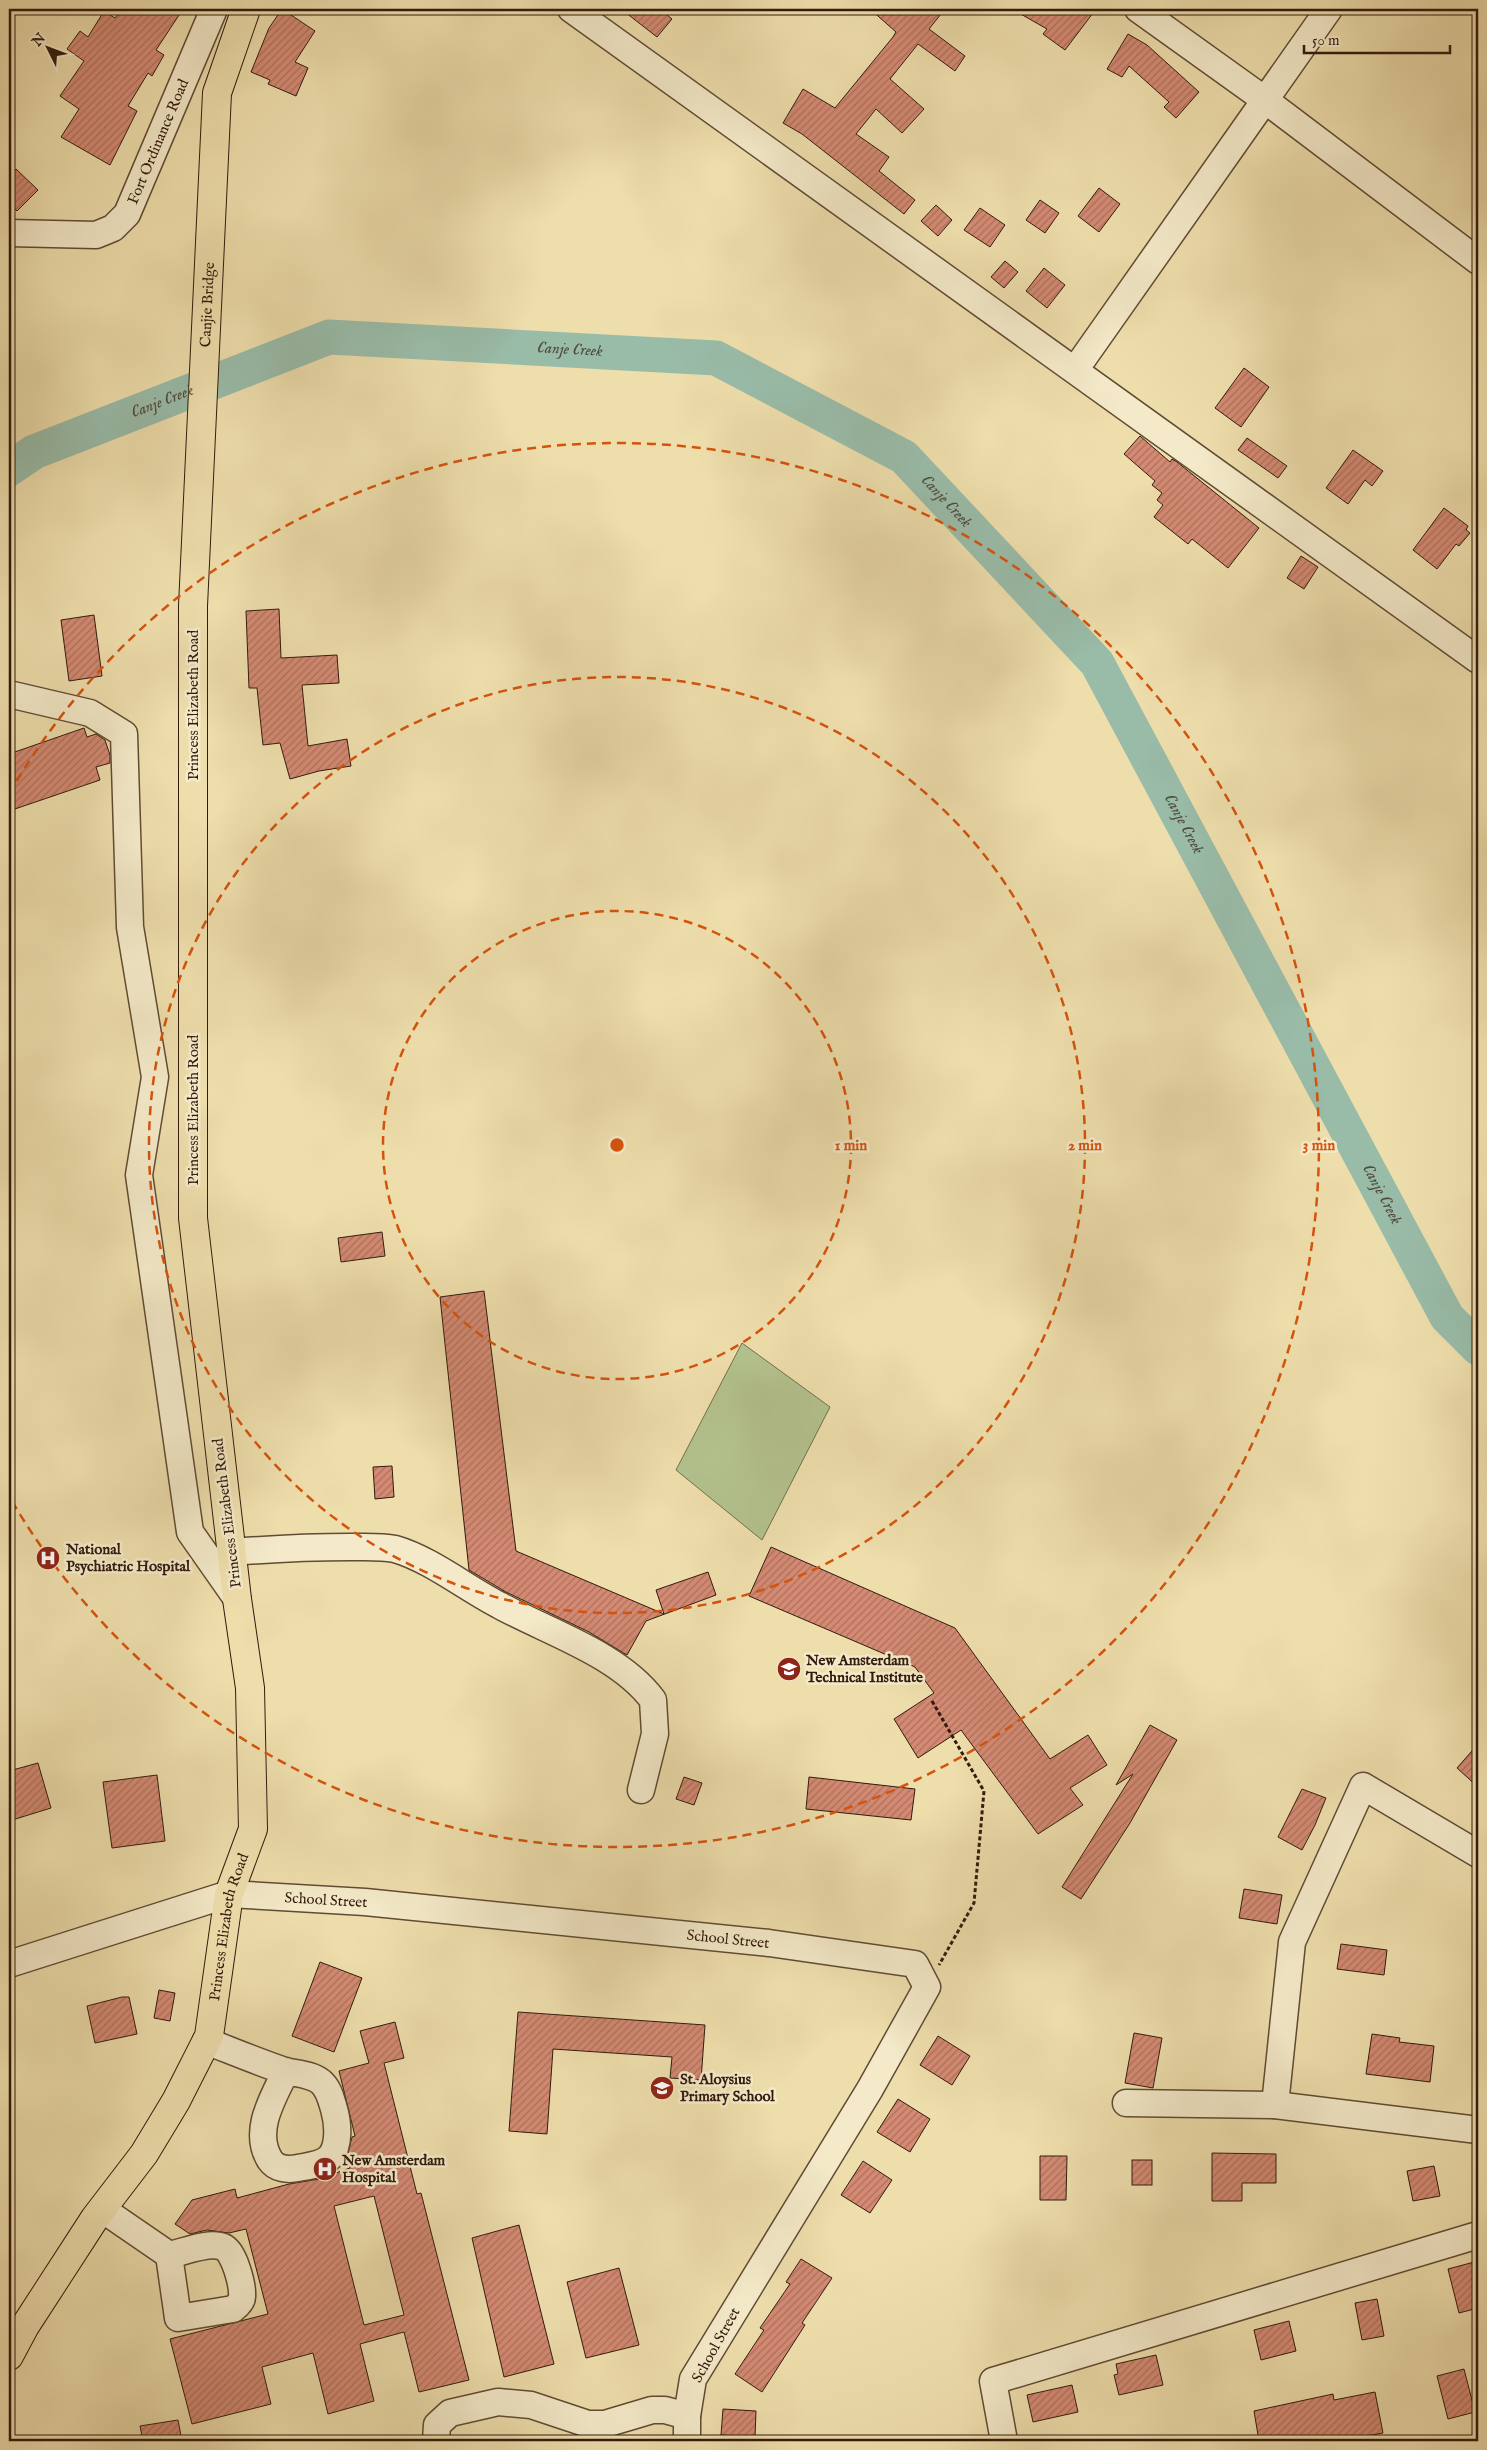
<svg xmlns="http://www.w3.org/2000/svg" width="1487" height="2450" font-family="'IM FELL English',serif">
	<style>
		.green { fill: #b3c28e; stroke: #726e4e }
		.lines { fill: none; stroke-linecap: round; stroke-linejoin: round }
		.river { stroke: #99bca9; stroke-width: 35 }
		.building { fill: url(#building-hatch); stroke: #321a0d; fill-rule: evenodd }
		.minor-casing { stroke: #614b35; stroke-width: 29 }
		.major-casing { stroke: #321a0d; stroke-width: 30 }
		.path { stroke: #321a0d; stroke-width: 3; stroke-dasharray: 4 2.5; stroke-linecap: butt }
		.minor { stroke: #f4eac9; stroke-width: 26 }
		.major { stroke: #eedeac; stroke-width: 28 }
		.ring { fill: none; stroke: #d6530c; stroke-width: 2.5; stroke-dasharray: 9 6 }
		.labels { text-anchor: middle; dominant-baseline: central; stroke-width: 5; stroke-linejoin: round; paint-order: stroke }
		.street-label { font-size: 15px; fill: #321a0d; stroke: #f4eac9 }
		.poi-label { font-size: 15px; font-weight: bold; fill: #321a0d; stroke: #f4eac9; text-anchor: start }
		.water-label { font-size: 16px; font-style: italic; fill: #514b3c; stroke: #f4eac9 }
		.centre { fill: #d6530c; stroke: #f4eac9; stroke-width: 2.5 }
		.ring-label { font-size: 15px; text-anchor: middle; font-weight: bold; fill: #d6530c; stroke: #f4eac9; stroke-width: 5; stroke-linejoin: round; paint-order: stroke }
	</style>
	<defs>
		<pattern id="building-hatch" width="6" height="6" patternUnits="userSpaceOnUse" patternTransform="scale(1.25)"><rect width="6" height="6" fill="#d48a73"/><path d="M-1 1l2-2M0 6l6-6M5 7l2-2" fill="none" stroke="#ad705d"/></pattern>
	</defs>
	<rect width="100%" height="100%" fill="#eedeac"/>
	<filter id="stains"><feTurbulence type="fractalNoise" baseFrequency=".004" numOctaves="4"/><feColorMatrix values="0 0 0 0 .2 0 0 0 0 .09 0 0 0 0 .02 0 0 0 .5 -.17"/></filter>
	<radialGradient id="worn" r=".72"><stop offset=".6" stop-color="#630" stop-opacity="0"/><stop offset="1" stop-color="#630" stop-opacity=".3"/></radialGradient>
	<!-- green -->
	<polygon class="green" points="742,1343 830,1407 762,1540 676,1470"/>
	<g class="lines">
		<!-- river -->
		<path class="river" id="s1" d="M9,469L34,452L329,337L716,358L904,457L1097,663L1447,1317L1478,1348"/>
	</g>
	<!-- building -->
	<g class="building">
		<polygon points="122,9 183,9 156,50 164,55 152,76 148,73 128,106 137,111 110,165 61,137 79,109 60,96 84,61 67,49 80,31 88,37 104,11 115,18"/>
		<polygon points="282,9 315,31 295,62 308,68 296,96 268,84 270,80 251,72 269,28"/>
		<polygon points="621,9 660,9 672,19 657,37"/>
		<polygon points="870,9 945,9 929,29 965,56 955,71 918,44 890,79 924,109 902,133 876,109 856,134 889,157 879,171 915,200 904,214 802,134 783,123 803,89 835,108 893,37 896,32"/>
		<polygon points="1012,9 1096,9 1065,50 1043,34 1047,29"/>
		<polygon points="1128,34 1147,45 1199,92 1176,118 1164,107 1169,102 1129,66 1122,77 1107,69"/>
		<polygon points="16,169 38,190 17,211 9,203 9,176"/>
		<polygon points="1099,188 1120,204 1099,232 1078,216"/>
		<polygon points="1040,200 1059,213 1045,233 1026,220"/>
		<polygon points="936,205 952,220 938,236 921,221"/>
		<polygon points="980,208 1005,225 990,247 964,230"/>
		<polygon points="1005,261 1018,272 1004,288 991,277"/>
		<polygon points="1044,268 1065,285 1047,308 1026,291"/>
		<polygon points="1244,368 1269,387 1241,427 1215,408"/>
		<polygon points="1140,436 1170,462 1172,459 1177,462 1259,528 1228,568 1192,539 1188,544 1154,517 1163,505 1157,500 1162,493 1152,485 1155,481 1124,454"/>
		<polygon points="1247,438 1287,466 1278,478 1238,450"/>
		<polygon points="1353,450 1383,471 1372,486 1365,480 1348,504 1326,488"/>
		<polygon points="1444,508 1468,526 1466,530 1470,533 1459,546 1456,544 1437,569 1413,550"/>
		<polygon points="1301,556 1318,567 1304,589 1287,578"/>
		<polygon points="279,609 281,658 337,655 339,683 302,685 308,746 347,739 351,766 319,771 290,779 280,743 263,745 257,688 249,688 246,611"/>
		<polygon points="94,615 102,676 69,681 61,620"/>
		<polygon points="84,728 87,737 96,734 105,740 110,755 110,763 96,767 100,780 9,811 9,754"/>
		<polygon points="382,1232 385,1256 341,1262 338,1238"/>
		<polygon points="484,1291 516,1551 664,1614 656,1590 708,1572 716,1595 646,1621 627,1655 589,1632 506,1592 469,1570 440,1297"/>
		<polygon points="392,1466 394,1497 375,1499 373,1467"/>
		<polygon points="771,1547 955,1628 1050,1759 1088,1735 1107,1765 1070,1788 1083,1805 1038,1834 961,1730 918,1758 894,1719 934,1693 915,1667 749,1596"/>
		<polygon points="1150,1725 1177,1740 1130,1823 1081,1899 1062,1887 1133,1774 1116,1785"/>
		<polygon points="1478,1744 1478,1787 1457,1768"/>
		<polygon points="38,1763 51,1808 9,1821 9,1771"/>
		<polygon points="157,1775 165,1841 112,1848 103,1782"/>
		<polygon points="684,1777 702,1783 694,1805 676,1799"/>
		<polygon points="809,1777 915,1789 911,1820 806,1809"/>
		<polygon points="1302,1789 1326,1798 1315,1825 1302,1850 1278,1837"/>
		<polygon points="1244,1889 1282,1895 1277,1924 1239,1918"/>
		<polygon points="1341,1944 1387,1950 1384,1975 1337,1969"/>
		<polygon points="320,1962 362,1978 334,2052 292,2036"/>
		<polygon points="159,1990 175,1993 170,2021 154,2018"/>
		<polygon points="122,1997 129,1997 137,2034 95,2043 87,2006"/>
		<polygon points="518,2012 705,2025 701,2080 670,2078 672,2057 553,2049 547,2134 509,2131"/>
		<path d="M395,2022L404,2058L384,2063L417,2194L421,2193L469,2380L419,2392L404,2332L360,2344L374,2401L328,2414L313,2353L262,2367L271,2404L192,2424L170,2339L268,2314L246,2229L229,2233L207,2230L190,2234L175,2224L192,2200L235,2189L237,2198L289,2184L319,2179L350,2168L347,2157L352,2137L355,2136L339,2071L369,2063L360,2031ZM374,2196L404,2315L364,2325L334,2206Z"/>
		<polygon points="1134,2033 1162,2038 1153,2088 1125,2083"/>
		<polygon points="1372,2034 1400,2038 1399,2042 1434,2046 1430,2082 1366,2074"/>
		<polygon points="938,2036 970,2056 952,2085 920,2065"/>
		<polygon points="898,2099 930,2119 910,2152 877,2132"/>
		<polygon points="1212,2153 1276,2154 1276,2183 1242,2183 1242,2201 1212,2201"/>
		<polygon points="1040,2156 1067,2156 1066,2200 1040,2200"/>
		<rect x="1132" y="2160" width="20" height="25"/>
		<polygon points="863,2161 892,2180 870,2213 841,2195"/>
		<polygon points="1434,2166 1440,2196 1413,2201 1407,2171"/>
		<polygon points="519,2225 554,2364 504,2377 472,2238"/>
		<polygon points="801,2259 832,2278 802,2323 805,2325 762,2392 735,2374 764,2330 760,2328 790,2284 786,2282"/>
		<polygon points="1478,2261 1478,2308 1459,2313 1448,2269"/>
		<polygon points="619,2268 639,2345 586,2358 567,2282"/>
		<polygon points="1377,2299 1384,2336 1362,2340 1355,2303"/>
		<polygon points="1289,2321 1296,2351 1261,2360 1254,2330"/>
		<polygon points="1156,2355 1163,2385 1119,2395 1114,2375 1118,2374 1116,2364"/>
		<polygon points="1464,2369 1475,2412 1448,2419 1437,2376"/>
		<polygon points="1072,2385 1078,2412 1033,2422 1027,2395"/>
		<polygon points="1375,2392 1383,2433 1339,2441 1259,2441 1254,2411 1333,2394 1334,2400"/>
		<polygon points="723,2409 756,2411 755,2437 721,2435"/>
		<polygon points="178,2420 182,2441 143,2441 140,2426"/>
	</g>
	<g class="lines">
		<!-- minor casing -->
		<g class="minor-casing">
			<g id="minor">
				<polyline points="571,9 1478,660"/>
				<polyline points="1138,9 1265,100 1478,261"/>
				<path id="s2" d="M9,233L96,235L113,228L127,214L214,9"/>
				<polyline points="1075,370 1329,9"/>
				<polyline points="13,695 90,713 124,734 130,927 155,1077 139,1175 190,1532 237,1599"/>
				<path d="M232,1552C271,1549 310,1547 350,1547C365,1547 380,1546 395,1549C430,1559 466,1588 499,1605C548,1632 619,1654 653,1700L655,1734L641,1790"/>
				<path id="s3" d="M9,1964L229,1894L365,1902L769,1943L915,1964L927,1987L870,2089L693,2379L687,2416V2441"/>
				<path d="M206,2041C232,2051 258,2062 285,2071C297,2074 311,2074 321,2082C329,2089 331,2099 334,2109C338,2123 340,2145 330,2157C322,2165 308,2166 298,2168C288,2170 276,2169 270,2160C252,2131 273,2098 286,2071"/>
				<polyline points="1126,2103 1275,2105 1478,2130"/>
				<polyline points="1275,2105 1292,1942 1363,1786 1478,1854"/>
				<path d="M102,2209L169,2255L178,2318L233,2309C237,2306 242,2302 242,2297C243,2285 234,2251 223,2247C209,2241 184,2252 169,2255"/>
				<polyline points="436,2441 437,2425 450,2413 498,2402 531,2405 588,2424 605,2424 652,2410 665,2410 687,2416"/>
				<polyline points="1004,2441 993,2381 1478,2235"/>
			</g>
		</g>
		<!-- major casing -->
		<g class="major-casing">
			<g id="major">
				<path id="s4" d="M9,2356L25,2326L95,2218L144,2154L176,2101L209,2036L229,1894L253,1829L250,1688L237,1599L193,1218V606L217,93L246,9"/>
			</g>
		</g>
		<!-- path -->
		<polyline class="path" points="932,1701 984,1791 974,1903 939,1965"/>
		<!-- minor -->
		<use href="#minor" class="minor"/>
		<!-- major -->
		<use href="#major" class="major"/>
	</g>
	<!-- distance rings -->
	<g class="ring">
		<circle cx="617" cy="1145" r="234"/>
		<circle cx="617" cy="1145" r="468"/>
		<path d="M9 794A702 702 0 1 1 9 1496"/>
	</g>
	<!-- icons -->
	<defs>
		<g id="hospital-disc" transform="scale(1.25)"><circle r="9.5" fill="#8f2418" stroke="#f4eac9"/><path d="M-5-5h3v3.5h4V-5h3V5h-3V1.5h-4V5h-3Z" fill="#fff"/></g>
		<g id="university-disc" transform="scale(1.25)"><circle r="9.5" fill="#8f2418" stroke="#f4eac9"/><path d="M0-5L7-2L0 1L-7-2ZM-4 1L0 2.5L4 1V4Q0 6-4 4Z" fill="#fff"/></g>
		<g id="school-disc" transform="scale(1.25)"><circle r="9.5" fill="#8f2418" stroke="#f4eac9"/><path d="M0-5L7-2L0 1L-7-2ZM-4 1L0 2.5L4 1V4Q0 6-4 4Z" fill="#fff"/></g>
	</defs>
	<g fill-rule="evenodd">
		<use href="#hospital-disc" x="48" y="1558"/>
		<use href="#university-disc" x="789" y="1669"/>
		<use href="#school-disc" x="662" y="2088"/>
		<use href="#hospital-disc" x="325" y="2169"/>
	</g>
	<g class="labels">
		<!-- street labels -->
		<g class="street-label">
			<text stroke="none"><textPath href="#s2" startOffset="204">Fort Ordinance Road</textPath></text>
			<text stroke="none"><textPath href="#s4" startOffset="2119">Canjie Bridge</textPath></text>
			<text transform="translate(193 705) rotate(-90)">Princess Elizabeth Road</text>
			<text transform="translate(193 1110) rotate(-90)">Princess Elizabeth Road</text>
			<text transform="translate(227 1513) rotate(-97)">Princess Elizabeth Road</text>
			<text stroke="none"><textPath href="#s3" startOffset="328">School Street</textPath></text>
			<text stroke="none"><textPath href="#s4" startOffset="489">Princess Elizabeth Road</textPath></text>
			<text stroke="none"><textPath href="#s3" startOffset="732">School Street</textPath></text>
			<text transform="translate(716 2345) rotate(-61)">School Street</text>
		</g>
		<!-- poi labels -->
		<g class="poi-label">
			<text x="66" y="1549">National<tspan x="66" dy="17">Psychiatric Hospital</tspan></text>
			<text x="806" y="1660">New Amsterdam<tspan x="806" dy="17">Technical Institute</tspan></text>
			<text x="680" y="2079">St. Aloysius<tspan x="680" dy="17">Primary School</tspan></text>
			<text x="342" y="2160">New Amsterdam<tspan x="342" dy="17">Hospital</tspan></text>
		</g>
		<!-- water labels -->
		<g class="water-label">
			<text stroke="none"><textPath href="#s1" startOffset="588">Canje Creek</textPath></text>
			<text stroke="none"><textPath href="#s1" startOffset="168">Canje Creek</textPath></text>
			<text stroke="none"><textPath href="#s1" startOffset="1008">Canje Creek</textPath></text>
			<text stroke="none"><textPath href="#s1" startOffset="1412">Canje Creek</textPath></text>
			<text stroke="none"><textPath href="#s1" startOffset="1832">Canje Creek</textPath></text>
		</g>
	</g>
	<circle cx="617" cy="1145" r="8" class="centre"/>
	<g class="ring-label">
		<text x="851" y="1150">1 min</text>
		<text x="1085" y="1150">2 min</text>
		<text x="1319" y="1150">3 min</text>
	</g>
	<!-- margin -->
	<rect width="1487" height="2450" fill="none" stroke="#eedeac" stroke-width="30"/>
	<rect x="10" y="10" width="1467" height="2430" fill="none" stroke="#321a0d" stroke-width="2.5"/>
	<rect x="15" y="15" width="1457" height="2420" fill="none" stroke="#321a0d"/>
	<!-- north arrow -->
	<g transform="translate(48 48) rotate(312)" stroke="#f4eac9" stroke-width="4" paint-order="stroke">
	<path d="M0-4L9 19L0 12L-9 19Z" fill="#321a0d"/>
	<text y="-8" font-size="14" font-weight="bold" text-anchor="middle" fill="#321a0d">N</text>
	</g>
	<!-- scale -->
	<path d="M1304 45v8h146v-8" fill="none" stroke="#321a0d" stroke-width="2.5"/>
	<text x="1312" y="45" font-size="15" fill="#321a0d" stroke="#f4eac9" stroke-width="4" paint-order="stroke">50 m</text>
	<rect width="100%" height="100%" filter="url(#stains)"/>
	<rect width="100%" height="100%" fill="url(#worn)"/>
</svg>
